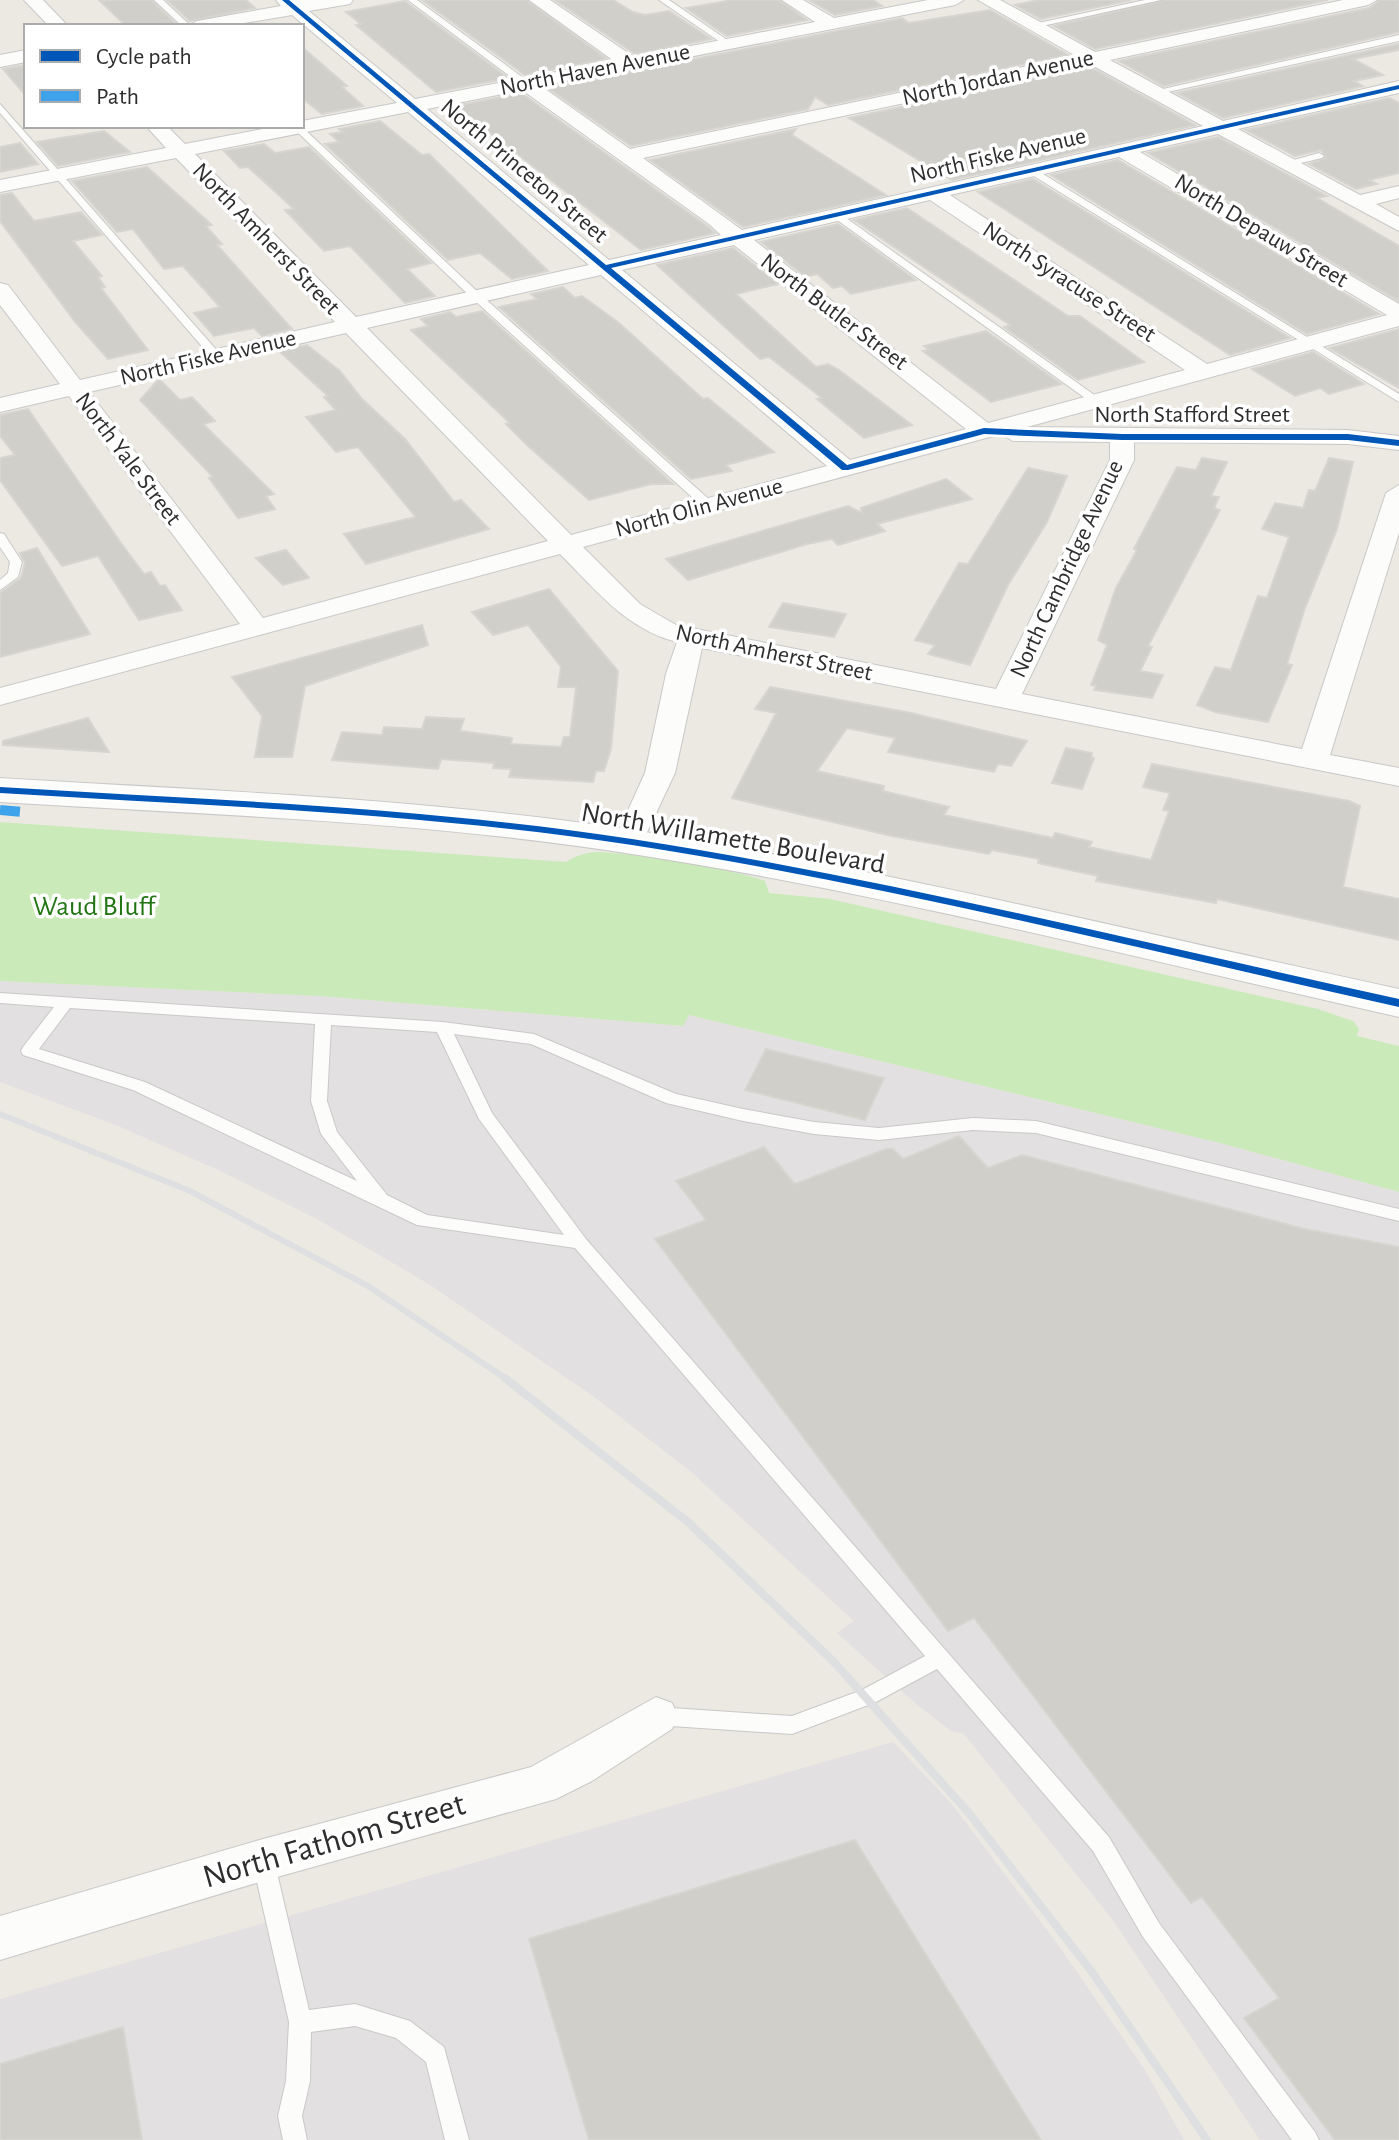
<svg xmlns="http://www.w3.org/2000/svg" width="1399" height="2140" font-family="'Alegreya Sans',sans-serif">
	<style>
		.industrial { fill: #e3e0e2 }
		.green { fill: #caeab9 }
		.building { fill: #d1cfca; stroke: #d7d5cf; stroke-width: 2 }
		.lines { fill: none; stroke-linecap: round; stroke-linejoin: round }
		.lane-casing { stroke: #c9c8c8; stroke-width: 2 }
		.street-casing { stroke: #c9c8c8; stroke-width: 2 }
		.secondary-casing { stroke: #c9c8c8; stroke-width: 2 }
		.lane { fill: #fcfcfb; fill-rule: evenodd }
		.street { fill: #fcfcfb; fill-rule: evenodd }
		.secondary { fill: #fcfcfb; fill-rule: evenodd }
		.rail-far1 { stroke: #dedfe0; stroke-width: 6 }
		.rail { stroke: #dedfe0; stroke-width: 8 }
		.quiet { stroke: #3ea3eb; stroke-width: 10; stroke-dasharray: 20 10; stroke-linecap: butt }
		.cycleway-casing { stroke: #fff; stroke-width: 5 }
		.cycleway { fill: #0057b8; fill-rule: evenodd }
		.labels { text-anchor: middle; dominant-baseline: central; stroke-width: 7; stroke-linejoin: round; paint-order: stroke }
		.far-street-label { font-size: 24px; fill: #2e2e2e; stroke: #fff }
		.street-label { font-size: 28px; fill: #2e2e2e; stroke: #fff }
		.park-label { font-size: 28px; fill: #217513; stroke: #fff }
		.near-street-label { font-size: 34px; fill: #2e2e2e; stroke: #fff }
	</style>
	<rect width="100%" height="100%" fill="#ece9e3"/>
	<!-- industrial -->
	<g class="industrial">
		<polygon points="0,981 320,996 682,1026 689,1015 1224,1144 1399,1192 1399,2140 1260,2140 1112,1919 964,1734 951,1731 916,1704 837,1633 854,1621 689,1470 590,1394 427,1283 317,1219 218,1170 118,1126 0,1082"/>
		<polygon points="893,1742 951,1803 1056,1942 1145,2070 1184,2140 0,2140 0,1999"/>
	</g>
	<!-- green -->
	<path class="green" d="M0,822L566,862C575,856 584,853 595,852C628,852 735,869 765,881L769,893L830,899L1318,1009L1353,1021L1359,1029L1357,1036L1399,1046V1192L1224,1144L689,1015L683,1026L320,996L0,981Z"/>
	<!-- building -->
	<g class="building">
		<polygon points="99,0 151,0 178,26 126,26"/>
		<polygon points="167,0 246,0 255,8 190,21"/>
		<polygon points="422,0 526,0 607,59 525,75"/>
		<polygon points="555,0 613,0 633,12 645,15 669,11 711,39 635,54"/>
		<polygon points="733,0 779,0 807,20 727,36 686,8"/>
		<polygon points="809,0 873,0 882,6 835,15"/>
		<polygon points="1039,0 1131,0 1041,19 1015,5"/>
		<polygon points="1164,0 1328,0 1095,49 1054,26"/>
		<polygon points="1380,0 1399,0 1399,32 1164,86 1119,61 1369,8"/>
		<polygon points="405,1 406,2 508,78 436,92 356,25 361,24 346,12"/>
		<polygon points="990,10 1068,55 828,105 815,97 808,109 631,146 548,88 902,18 909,23"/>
		<polygon points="1399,44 1399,50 1353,59 1383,75 1354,81 1363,86 1223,118 1177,93"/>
		<polygon points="302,47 347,86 342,87 363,106 322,114 302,98"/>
		<polygon points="26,65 26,96 3,69"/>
		<polygon points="1090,67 1195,125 952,180 849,118"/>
		<polygon points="521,93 707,226 715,233 641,250 455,106"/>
		<polygon points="1389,98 1399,103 1399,173 1369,180 1377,184 1356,189 1309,164 1326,158 1321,150 1295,156 1246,130"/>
		<polygon points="380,121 422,155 429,154 548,271 512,279 480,253 448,260 325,144 339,142 330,134 343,132 339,129"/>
		<polygon points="796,129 792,135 886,195 743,227 650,160"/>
		<polygon points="104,131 130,152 58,166 37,142"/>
		<polygon points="1218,137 1327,196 1317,198 1399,246 1399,301 1148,153"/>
		<polygon points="20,143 38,164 0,172 0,147"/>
		<polygon points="264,144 275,153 309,147 431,263 407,269 435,296 405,303 350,246 324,251 285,210 294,209 248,167 240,168 224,151"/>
		<polygon points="1118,160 1379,314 1307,334 1051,175"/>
		<polygon points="147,167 212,225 206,226 222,244 217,245 292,329 262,336 254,328 214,336 194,313 220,307 183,266 164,269 133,229 117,232 72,181"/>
		<polygon points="1033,179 1290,338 1230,355 978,192"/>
		<polygon points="12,193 34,221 81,212 102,235 73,241 102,276 98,277 105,287 101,288 148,350 108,359 76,323 0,221 0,195"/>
		<polygon points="907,208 1068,316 1080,316 1144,362 1078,380 1004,327 1010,325 854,220"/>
		<polygon points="838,224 916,280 851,294 842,286 833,288 817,274 806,277 761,242"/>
		<polygon points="733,248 778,284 736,294 816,367 828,364 839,370 912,425 864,438 817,399 822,398 769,357 760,359 657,265"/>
		<polygon points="563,287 575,298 582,296 619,323 703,399 708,398 774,452 726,465 732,471 691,479 499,307 537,299 531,294"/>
		<polygon points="482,311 673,484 651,484 589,500 528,446 506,424 510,423 411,330 428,326 421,319 450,312 456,317"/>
		<polygon points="1399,329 1399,388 1330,348"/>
		<polygon points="986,331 1061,384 991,402 923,351 929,350 924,346"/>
		<polygon points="307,345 340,371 362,399 405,439 454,502 461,500 489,529 366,564 344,534 416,517 358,447 336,452 306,417 336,410 324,397 328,396 279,351"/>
		<polygon points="1313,352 1364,384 1329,394 1320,388 1295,396 1252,369"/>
		<polygon points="159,379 180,400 192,397 215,421 203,424 274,494 266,496 275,509 238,518 209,478 213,477 140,400"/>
		<polygon points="28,409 121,543 144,574 151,572 160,586 165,585 182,610 139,620 98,556 62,566 0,480 0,458 15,455 0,436 0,415"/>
		<polygon points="1202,458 1227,462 1211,496 1219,497 1214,508 1220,510 1148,646 1152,647 1140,671 1163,675 1152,698 1094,690 1096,686 1091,685 1107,645 1098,640 1116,588 1137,550 1134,549 1177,467 1196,470"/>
		<polygon points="1329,458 1353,462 1337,529 1305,608 1287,664 1292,665 1268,722 1215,712 1197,705 1215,667 1231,670 1258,596 1267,598 1289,537 1262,529 1275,503 1303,508 1309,490 1315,491"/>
		<polygon points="1028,468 1067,476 1047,522 1008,585 970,665 928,654 935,645 915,640 959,563 968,564"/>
		<polygon points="946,479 972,499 877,524 885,531 838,545 832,539 807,544 688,580 666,559 848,506 862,513 861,508"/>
		<polygon points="37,548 90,634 0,657 0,593 21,578 25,563 20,553"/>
		<polygon points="286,550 309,578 283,585 256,558"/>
		<polygon points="549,589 618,671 611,749 604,771 596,771 593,782 509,777 511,769 493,768 494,763 441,759 438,769 332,760 342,732 382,735 384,727 422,729 426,717 464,719 460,731 512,738 511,744 561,747 564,737 570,737 576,687 558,687 561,667 528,625 493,635 472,612"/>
		<polygon points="783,603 846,614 834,637 769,627"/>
		<polygon points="422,625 428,645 305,686 292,757 255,757 262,716 232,677"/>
		<polygon points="770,687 911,713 1027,741 1011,766 998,764 994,772 888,752 895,738 847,728 817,771 884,786 883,791 949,807 944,815 1053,838 1055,833 1092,842 1089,847 1151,860 1169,811 1163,810 1170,793 1143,787 1152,764 1349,801 1360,806 1343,887 1399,899 1399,940 1217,899 1216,903 1096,881 1098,876 1038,863 1039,859 992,850 989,854 892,836 732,798 776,713 755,709"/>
		<polygon points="88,718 109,752 3,745 3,741"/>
		<polygon points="1066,748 1092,753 1091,757 1094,758 1082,789 1052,783"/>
		<polygon points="766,1049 884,1078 865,1120 745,1090"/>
		<polygon points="959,1136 988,1168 1022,1155 1305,1229 1399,1247 1399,2140 1335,2140 1244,2018 1279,1998 1202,1897 1191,1903 974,1618 948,1631 655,1239 706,1220 676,1181 764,1147 795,1184 886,1149 893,1149 903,1159"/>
		<polygon points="855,1840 1041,2140 589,2140 529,1939"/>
		<polygon points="123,2027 142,2140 0,2140 0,2064"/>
	</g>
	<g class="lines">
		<!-- lane casing -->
		<g class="lane-casing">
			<g id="lane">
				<polygon points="154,0 163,0 191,26 182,26"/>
				<polygon points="408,0 417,0 529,82 529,86 523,86"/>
				<polygon points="659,0 669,0 733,44 726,46"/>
				<polygon points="1145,0 1161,0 1033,28 1029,25"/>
				<polygon points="1399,35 1399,41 1154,95 1150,92"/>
				<polygon points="0,104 220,354 220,358 212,358 0,113"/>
				<polygon points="291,126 301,126 481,295 712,502 712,508 704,508 473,299"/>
				<polygon points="1319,153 1324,156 1322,158 1288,166 1283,163"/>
				<polygon points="1029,169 1035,169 1399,394 1399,402 1029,173"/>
				<polygon points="833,213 839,213 1100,399 1100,403 1092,403 833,217"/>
				<polygon points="0,533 4,534 22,562 18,577 0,590 0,580 8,573 10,562 0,547"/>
				<path d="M0,993L443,1022L534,1034L676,1094L743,1109L814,1122L879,1128L973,1118L1036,1121L1399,1209V1221L1036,1133L973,1130L879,1140L814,1134L743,1121L666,1103L531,1044L454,1034L492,1113L586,1239L1109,1837L1159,1923L1315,2132L1319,2140H1292L1143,1937L1093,1851L937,1669L876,1702L792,1734L656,1725L649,1722L646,1716L649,1710L656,1707L792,1716L862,1690L925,1656L575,1248L417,1225L133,1090L23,1055L21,1051L23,1047L54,1007L0,1003ZM70,1008L315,1024L311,1101L321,1134L357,1181L145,1082L39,1049ZM331,1025L437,1032L479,1119L564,1235L427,1215L387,1195L337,1132L327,1101Z"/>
				<polygon points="263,1850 271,1853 274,1860 309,2010 355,2004 410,2021 444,2047 469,2140 445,2140 426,2062 396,2038 355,2026 311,2032 310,2081 302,2116 307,2140 283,2140 278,2116 286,2081 289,2022 252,1860 255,1853"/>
			</g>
		</g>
		<!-- street casing -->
		<g class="street-casing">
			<g id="street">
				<polygon points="24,0 43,0 68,26 49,26"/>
				<path d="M276,0H353L350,4L309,11L415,99L614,61L529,0H550L634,57L815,22L782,0H803L834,18L928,0H964L955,5L541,86L630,149L1076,56L978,0H1000L1095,52L1343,0H1377L1368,5L1110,60L1223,121L1399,81V93L1238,129L1360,195L1399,186V198L1376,204L1399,217V231L1218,134L1140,152L1399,304V326L1027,427L1348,430L1399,436V450L1348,444L1134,442V460L1022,694L1302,749L1386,493L1399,485V533L1330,755L1399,768V786L702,648L675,773L640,847H618L614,841L645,773L666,674L677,642C626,629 596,590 560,554L0,705V688L240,624L69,396L0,412V398L60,384L0,305V283L8,285L80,380L335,322L176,158L0,192V180L166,148L146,126H167L185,144L278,126H302V121L397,103L292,15L227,26H188L197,21L281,6ZM1090,64L1203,126L742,230L643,158ZM522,90L709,224L721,235L609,260L427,109ZM408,112L589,265L356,317L195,154ZM1119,157L1387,315L1207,364L950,195ZM930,200L1185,370L988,423L754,240ZM734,245L966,429L850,460L622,270ZM601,275L827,466L571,535L367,328ZM346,333L548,541L263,618L89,392ZM1001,434L1013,441L1110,442V460L996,689L676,625L640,604L583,547Z"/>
				<polygon points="26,50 26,62 0,67 0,55"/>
				<polygon points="656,1697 672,1703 678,1716 672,1729 592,1781 556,1799 263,1881 0,1960 0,1916 263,1839 531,1767"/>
			</g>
		</g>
		<!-- secondary casing -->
		<g class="secondary-casing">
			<path id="secondary" d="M0,778C211,791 423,798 632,830C890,870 1144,934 1399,989V1017C1144,960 890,894 632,854C423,821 211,815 0,802Z"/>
		</g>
		<!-- lane -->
		<use href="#lane" class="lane"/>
		<!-- street -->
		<use href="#street" class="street"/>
		<!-- secondary -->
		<use href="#secondary" class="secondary"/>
		<!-- rail-far1 -->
		<polyline class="rail-far1" points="0,1114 190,1191 368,1286 508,1380"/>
		<!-- rail -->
		<polyline class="rail" points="505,1378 689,1523 834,1662 968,1812 1092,1972 1207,2140"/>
		<!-- quiet -->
		<polyline class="quiet" points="0,810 23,812"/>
		<!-- cycleway casing -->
		<g class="cycleway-casing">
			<g id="cycleway">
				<polygon points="282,0 289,0 606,265 1399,85 1399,89 611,268 847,465 984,428 1122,434 1348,434 1399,440 1399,446 1348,440 1122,440 984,434 848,470 842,470"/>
				<path d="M0,787C211,800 423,807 632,839C890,879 1144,943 1399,999V1007C1144,950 890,885 632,845C423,813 211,806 0,793Z"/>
			</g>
		</g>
		<!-- cycleway -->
		<use href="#cycleway" class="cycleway"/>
	</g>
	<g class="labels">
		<!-- far-street labels -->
		<g class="far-street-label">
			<text transform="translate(595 70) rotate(-11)">North Haven Avenue</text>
			<text transform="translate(998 78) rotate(-12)">North Jordan Avenue</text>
			<text transform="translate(998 156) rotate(-13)">North Fiske Avenue</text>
			<text transform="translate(524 171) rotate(40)">North Princeton Street</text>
			<text transform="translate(1261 231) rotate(31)">North Depauw Street</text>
			<text transform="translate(266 239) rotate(46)">North Amherst Street</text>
			<text transform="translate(1069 282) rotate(33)">North Syracuse Street</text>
			<text transform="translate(834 312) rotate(37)">North Butler Street</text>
			<text transform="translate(208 358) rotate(-13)">North Fiske Avenue</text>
			<text x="1192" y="415">North Stafford Street</text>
			<text transform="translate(128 459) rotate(53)">North Yale Street</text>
			<text transform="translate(699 508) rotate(-15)">North Olin Avenue</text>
			<text transform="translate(1067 569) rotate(-65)">North Cambridge Avenue</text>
			<text transform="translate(774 653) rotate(12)">North Amherst Street</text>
		</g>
		<!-- street labels -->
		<g class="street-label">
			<text transform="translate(733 839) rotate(10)">North Willamette Boulevard</text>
		</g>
		<!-- park labels -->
		<g class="park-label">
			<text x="94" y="907">Waud Bluff</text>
		</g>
		<!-- near-street labels -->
		<g class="near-street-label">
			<text transform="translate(334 1841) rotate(-16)">North Fathom Street</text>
		</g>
	</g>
	<!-- legend -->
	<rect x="24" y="24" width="280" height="104" fill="#ffffff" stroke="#ababab" stroke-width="2"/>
	<rect x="40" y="50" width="40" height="12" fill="#0057b8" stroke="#ababab" stroke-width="2"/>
	<text x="96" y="64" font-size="24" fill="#2e2e2e">Cycle path</text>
	<rect x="40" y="90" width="40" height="12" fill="#3ea3eb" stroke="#ababab" stroke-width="2"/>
	<text x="96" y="104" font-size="24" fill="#2e2e2e">Path</text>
</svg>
